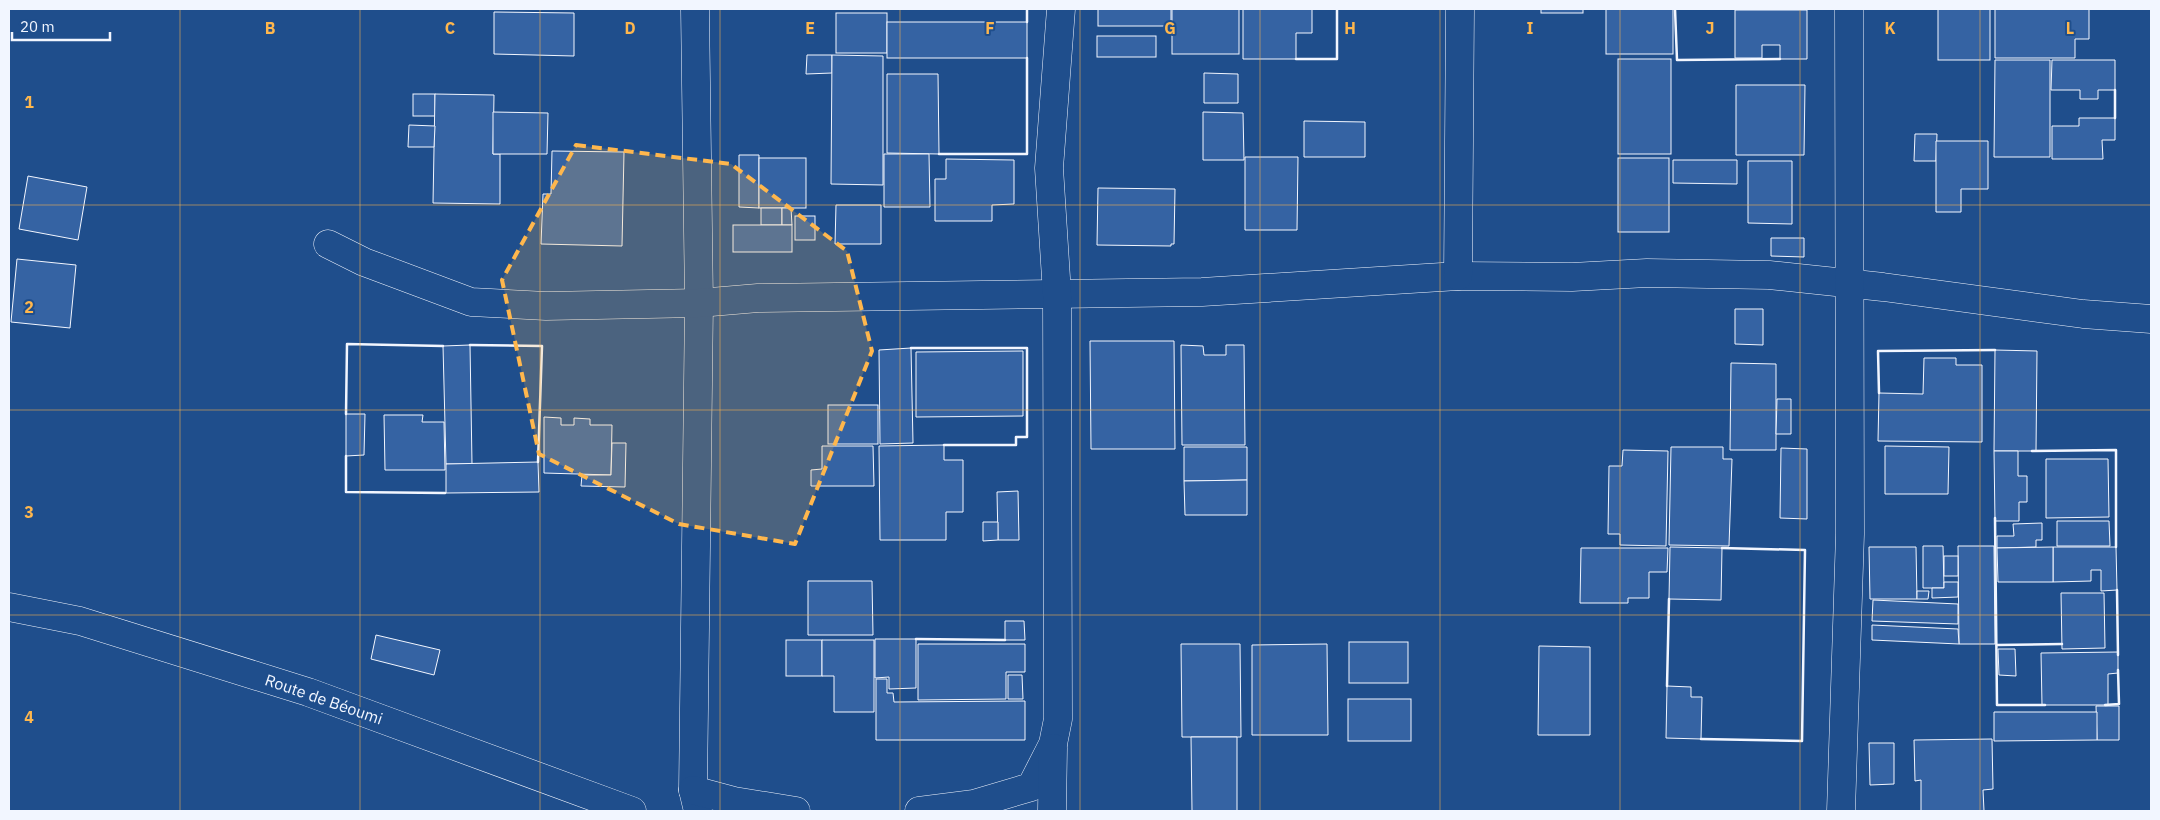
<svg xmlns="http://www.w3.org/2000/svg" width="2160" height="820" font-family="'IBM Plex Sans',sans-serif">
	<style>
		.building { fill: #3563a3; stroke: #f2f6ff }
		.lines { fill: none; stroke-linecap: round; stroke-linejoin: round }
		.street-casing { stroke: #f2f6ff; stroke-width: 29 }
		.primary-casing { stroke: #f2f6ff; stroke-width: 29 }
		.street { stroke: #1f4e8c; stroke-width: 28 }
		.primary { stroke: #1f4e8c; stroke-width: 28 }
		.wall { stroke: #f2f6ff; stroke-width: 2.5 }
		.marked { fill: #ffb74d; fill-opacity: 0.2; stroke: #ffb74d; stroke-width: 4; stroke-dasharray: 10 6; stroke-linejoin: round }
		.grid { fill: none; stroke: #ffb74d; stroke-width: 1; stroke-opacity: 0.55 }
		.labels { text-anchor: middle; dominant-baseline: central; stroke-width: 4; stroke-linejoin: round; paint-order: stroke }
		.street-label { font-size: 16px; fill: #f2f6ff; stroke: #1f4e8c }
		.grid-label { font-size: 16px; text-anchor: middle; font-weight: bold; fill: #ffb74d; stroke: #1f4e8c; stroke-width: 4; stroke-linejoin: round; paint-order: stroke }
	</style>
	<rect width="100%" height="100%" fill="#1f4e8c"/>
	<!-- building -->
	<g class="building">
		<rect x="1098" y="9" width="73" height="17"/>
		<rect x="1172" y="9" width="67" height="45"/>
		<polygon points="1243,9 1312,9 1312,33 1296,33 1296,59 1243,59"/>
		<rect x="1541" y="9" width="42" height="4"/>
		<rect x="1606" y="9" width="67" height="45"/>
		<rect x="1938" y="9" width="52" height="51"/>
		<polygon points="1995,9 2089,9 2089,39 2075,39 2075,58 1995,58"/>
		<polygon points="1735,10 1807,10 1807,59 1780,59 1780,45 1762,45 1762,58 1735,58"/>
		<polygon points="494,12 574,13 574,56 494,54"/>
		<rect x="836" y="13" width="51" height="40"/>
		<rect x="887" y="22" width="140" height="36"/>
		<rect x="1097" y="36" width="59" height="21"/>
		<polygon points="807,55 832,55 832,73 806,74"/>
		<polygon points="832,55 883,56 883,185 831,184"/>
		<rect x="1618" y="59" width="53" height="95"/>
		<polygon points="1995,60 2050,60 2050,157 1994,157"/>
		<polygon points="2052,60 2115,60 2115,90 2098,90 2098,99 2080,99 2080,90 2051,90"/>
		<polygon points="1204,73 1238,74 1238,103 1204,103"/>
		<polygon points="887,74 938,74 939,154 887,153"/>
		<polygon points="1736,85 1805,85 1804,155 1736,155"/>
		<rect x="413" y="94" width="22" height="22"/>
		<polygon points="435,94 494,95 493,154 500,154 500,204 433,203"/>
		<polygon points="493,112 548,113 547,154 493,154"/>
		<polygon points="1203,112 1243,113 1244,160 1203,160"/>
		<polygon points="2079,118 2115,118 2115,140 2102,140 2103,159 2052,159 2052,126 2079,126"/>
		<polygon points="1304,121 1365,122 1365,157 1304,157"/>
		<polygon points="409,125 435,126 434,147 408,147"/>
		<polygon points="1915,134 1937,134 1936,161 1914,161"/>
		<polygon points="1936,141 1988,141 1988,189 1961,189 1961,212 1936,212"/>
		<polygon points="552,151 624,152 622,246 541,244 543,194 551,194"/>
		<polygon points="884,154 929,154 930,207 884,207"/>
		<polygon points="739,155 759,155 759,208 739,207"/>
		<polygon points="1245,157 1298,157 1297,230 1245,230"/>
		<rect x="759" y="158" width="47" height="50"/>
		<rect x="1618" y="158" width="51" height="74"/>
		<polygon points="946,159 1014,160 1014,204 992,205 992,221 935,221 935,179 946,179"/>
		<polygon points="1673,160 1737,160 1737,184 1673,183"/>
		<polygon points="1748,161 1792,161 1792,224 1748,223"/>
		<polygon points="28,176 87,187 78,240 19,229"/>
		<polygon points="1098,188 1175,189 1174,244 1171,244 1171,246 1097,245"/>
		<polygon points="836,205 881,205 881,244 835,244"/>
		<rect x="761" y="208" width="21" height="17"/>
		<polygon points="782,208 791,208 792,225 782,225"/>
		<rect x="795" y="216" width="20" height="24"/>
		<rect x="733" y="225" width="59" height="27"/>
		<polygon points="1771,238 1804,238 1804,257 1771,256"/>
		<polygon points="17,259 76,265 70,328 11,322"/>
		<polygon points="1735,309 1763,309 1763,345 1735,344"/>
		<polygon points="1090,341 1174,341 1175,449 1091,449"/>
		<polygon points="470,345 472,464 446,464 443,346"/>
		<polygon points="1181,345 1203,346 1204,355 1226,355 1226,345 1244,345 1245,445 1182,445"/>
		<polygon points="911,348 913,443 880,444 879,350"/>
		<polygon points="1995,350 2037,351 2036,451 1994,451"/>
		<polygon points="1023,351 1023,416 916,417 916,352"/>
		<polygon points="1924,358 1956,358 1956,365 1982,365 1982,442 1878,441 1879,393 1923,394"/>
		<polygon points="1731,363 1776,364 1776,450 1730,450"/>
		<polygon points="1777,399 1791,399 1791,434 1776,434"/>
		<rect x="828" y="405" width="50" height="39"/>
		<polygon points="346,414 365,414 364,455 346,456"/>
		<polygon points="384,415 423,415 422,422 444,422 445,470 385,470"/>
		<polygon points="544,417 561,418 561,425 574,425 574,418 590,419 590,425 612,425 611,475 544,473"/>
		<polygon points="612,443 626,443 625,487 581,486 582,475 611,475"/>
		<polygon points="944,445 944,460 963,460 963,512 946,512 946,540 880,540 879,446"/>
		<polygon points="822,446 873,446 874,486 811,486 811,470 822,469"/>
		<polygon points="1885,446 1949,447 1948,494 1885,494"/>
		<polygon points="1184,447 1247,447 1247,480 1184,481"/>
		<polygon points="1671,447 1723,447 1723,459 1732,459 1729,546 1669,545"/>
		<polygon points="1781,448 1807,449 1807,519 1780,518"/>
		<polygon points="1623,450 1668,451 1666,546 1620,545 1620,534 1608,534 1609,466 1622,466"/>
		<polygon points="1994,451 2018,451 2018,476 2027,476 2027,502 2019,502 2019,521 1995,521"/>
		<polygon points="2046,459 2108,459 2109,517 2046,518"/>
		<polygon points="538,462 539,492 446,493 446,464"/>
		<polygon points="1247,480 1247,515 1185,515 1184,481"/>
		<polygon points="1018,491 1019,540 998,540 997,492"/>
		<polygon points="2057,521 2109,521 2110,546 2057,546"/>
		<polygon points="983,522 998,522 998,540 983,541"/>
		<polygon points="2042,523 2042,540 2036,540 2036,547 1997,548 1997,536 2014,536 2013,524"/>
		<polygon points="1923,546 1943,546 1944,588 1923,588"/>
		<polygon points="1958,546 1994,546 1995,644 1959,644"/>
		<polygon points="1670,547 1722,548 1721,600 1669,599"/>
		<polygon points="1869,547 1916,547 1917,599 1870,599"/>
		<polygon points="2053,547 2116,547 2117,590 2101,591 2101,570 2091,570 2091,581 2053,582"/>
		<polygon points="2053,547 2053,582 1998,582 1997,548"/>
		<polygon points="1581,548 1668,548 1667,572 1649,572 1649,598 1628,598 1628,603 1580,603"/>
		<rect x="1944" y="556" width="14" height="20"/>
		<polygon points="808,581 872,581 873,635 808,635"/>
		<polygon points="1944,582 1958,582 1958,597 1932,598 1932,588 1944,588"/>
		<polygon points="1917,591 1929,591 1928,599 1917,599"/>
		<polygon points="2061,593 2104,593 2105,648 2062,649"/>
		<polygon points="1873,600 1958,604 1958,624 1872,621"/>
		<polygon points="1005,621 1024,621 1025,640 1005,640"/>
		<polygon points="1872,625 1958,629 1959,644 1872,640"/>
		<polygon points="376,635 440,650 434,675 371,659"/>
		<polygon points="875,639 916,639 916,688 889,689 889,677 875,678"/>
		<rect x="786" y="640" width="36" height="36"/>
		<polygon points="822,640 874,640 874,712 834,712 834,676 822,676"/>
		<rect x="1349" y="642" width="59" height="41"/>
		<polygon points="918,644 1025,644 1025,672 1006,672 1006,699 918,700"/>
		<polygon points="1181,644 1240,644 1241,737 1182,737"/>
		<polygon points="1327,644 1328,735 1252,735 1252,645"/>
		<polygon points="1539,646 1590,647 1590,735 1538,735"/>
		<polygon points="1998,649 2015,649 2016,676 1999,675"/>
		<polygon points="2118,652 2118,673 2108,674 2108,705 2042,705 2041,653"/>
		<polygon points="1008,675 1022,675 1023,699 1008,699"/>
		<polygon points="876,679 887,679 887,693 893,693 894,702 1025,701 1025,740 876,740"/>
		<polygon points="1667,686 1691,687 1691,697 1702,697 1701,739 1666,738"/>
		<rect x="1348" y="699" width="63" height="42"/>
		<polygon points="2096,706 2119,706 2119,740 2097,740"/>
		<polygon points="1994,712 2097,712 2097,740 1994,741"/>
		<polygon points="1191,737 1237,737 1237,811 1192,811"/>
		<polygon points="1992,739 1993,789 1983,790 1984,811 1921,811 1921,780 1915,781 1914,740"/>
		<polygon points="1869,743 1894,743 1894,784 1870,785"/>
	</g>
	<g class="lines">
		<!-- street casing -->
		<g class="street-casing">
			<g id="street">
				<polyline points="695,9 699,303 693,790 698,811"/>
				<polyline points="328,244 364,262 471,302 546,306 699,303 758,298 1202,292 1458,276 1572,277 1647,273 1769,275 1883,287 2083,314 2151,319"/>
				<polyline points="1458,276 1460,9"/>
				<polyline points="693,790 734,801 796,811"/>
				<polyline points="919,811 974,804 1031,787 1053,744 1058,719 1057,294 1049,168 1061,9"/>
				<polyline points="1052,811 1053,748"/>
				<polyline points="1841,811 1850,534 1849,9"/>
			</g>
		</g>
		<!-- primary casing -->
		<g class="primary-casing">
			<polyline id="primary" points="9,607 80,621 308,692 632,811"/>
		</g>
		<!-- street -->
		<use href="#street" class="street"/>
		<!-- primary -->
		<use href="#primary" class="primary"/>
		<!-- wall -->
		<g class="wall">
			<polyline points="1675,9 1677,60 1780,59"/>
			<polyline points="1027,22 1027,9"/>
			<polyline points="1296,59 1337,59 1337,9"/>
			<polyline points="2115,90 2115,118"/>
			<polyline points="939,154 1027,154 1027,58"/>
			<polyline points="470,345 542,346 538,462"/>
			<polyline points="911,348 1027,348 1027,437 1016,437 1016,445 944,445"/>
			<polyline points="1879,393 1878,351 1995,350"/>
			<polyline points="346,414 347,344 443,346"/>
			<polyline points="2032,451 2116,450 2116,547"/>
			<polyline points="346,456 346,492 445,493"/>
			<polyline points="1995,518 1997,705 2045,705"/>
			<polyline points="2117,590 2118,655"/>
			<polyline points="916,639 1005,640"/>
			<polyline points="1997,645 2062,644"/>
			<polyline points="1667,686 1669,599"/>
			<polyline points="2105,705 2119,704 2118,670"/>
			<polyline points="1701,739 1802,741 1805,550 1722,548"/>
		</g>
	</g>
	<!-- marked area -->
	<path class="marked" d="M576,145L731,164L847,251L872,351L795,544L679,524L539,454L502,280Z"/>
	<!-- grid -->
	<path class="grid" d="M180,9V811M360,9V811M540,9V811M720,9V811M900,9V811M1080,9V811M1260,9V811M1440,9V811M1620,9V811M1800,9V811M1980,9V811M9,205H2151M9,410H2151M9,615H2151"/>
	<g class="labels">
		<!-- street labels -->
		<g class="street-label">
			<text transform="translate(324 699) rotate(19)">Route de Béoumi</text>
		</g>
	</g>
	<g class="grid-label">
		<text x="270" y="34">B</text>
		<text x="450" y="34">C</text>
		<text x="630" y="34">D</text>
		<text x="810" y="34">E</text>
		<text x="990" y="34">F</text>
		<text x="1170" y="34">G</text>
		<text x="1350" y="34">H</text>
		<text x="1530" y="34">I</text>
		<text x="1710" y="34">J</text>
		<text x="1890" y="34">K</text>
		<text x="2070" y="34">L</text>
		<text x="29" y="108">1</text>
		<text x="29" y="313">2</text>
		<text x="29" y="518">3</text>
		<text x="29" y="723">4</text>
	</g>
	<!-- border -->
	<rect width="2160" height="820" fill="none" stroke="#f2f6ff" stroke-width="20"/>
	<!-- scale -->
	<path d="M12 32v8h98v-8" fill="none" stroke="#f2f6ff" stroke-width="2.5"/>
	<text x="20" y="32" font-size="15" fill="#f2f6ff" stroke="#1f4e8c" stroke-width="4" paint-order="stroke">20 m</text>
</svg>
